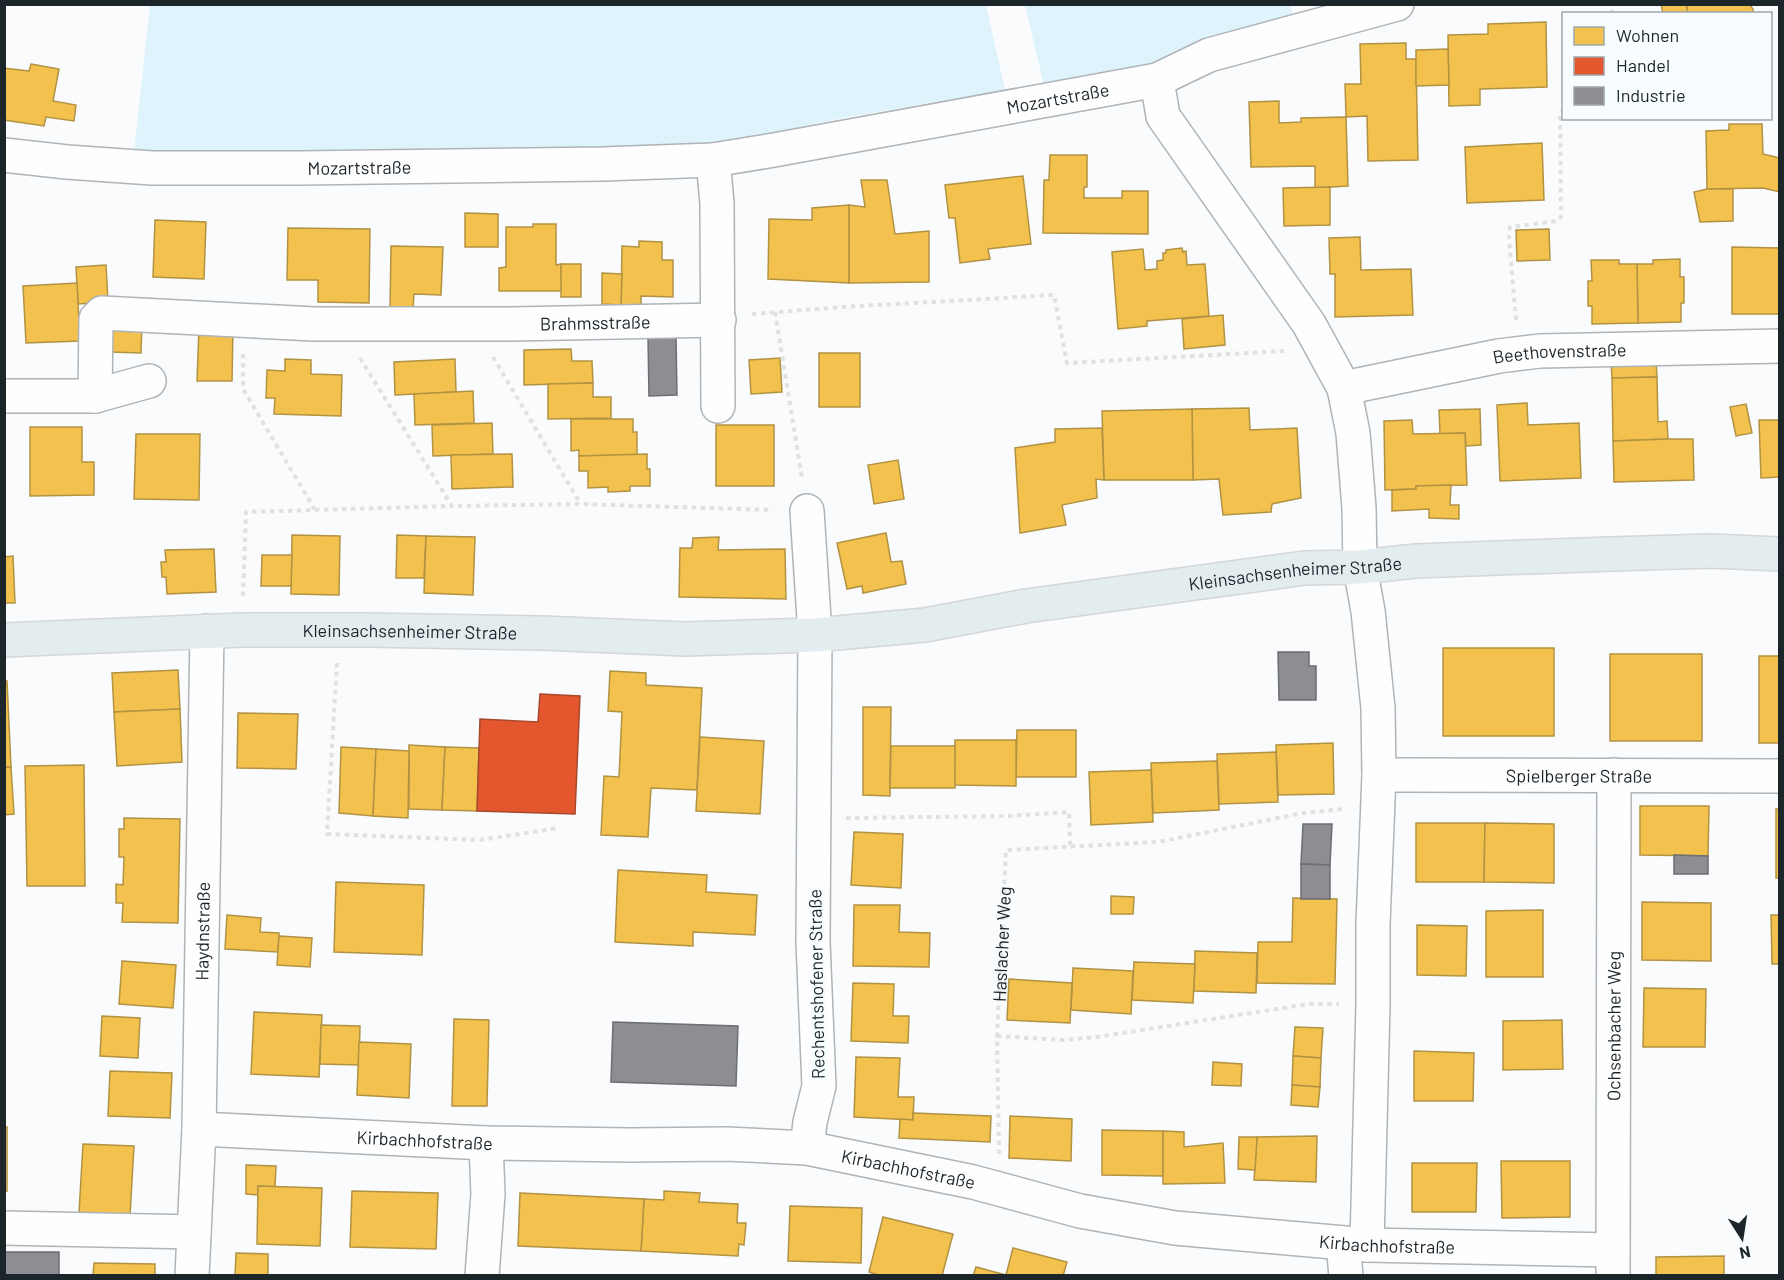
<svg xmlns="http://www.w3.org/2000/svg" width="1784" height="1280" font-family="Barlow,sans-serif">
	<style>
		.green { fill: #dff3fc }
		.homes { fill: #f2c14e; stroke: #b29243; stroke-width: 1.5 }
		.shops { fill: #e4572e; stroke: #a8482d; stroke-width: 1.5 }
		.industry { fill: #8d8d92; stroke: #6b6e73; stroke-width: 1.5 }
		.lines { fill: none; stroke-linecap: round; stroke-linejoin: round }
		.minor-casing { stroke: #aeb4b7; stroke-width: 36 }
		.major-casing { stroke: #d4d6d8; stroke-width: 36 }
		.path { stroke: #e0e1e2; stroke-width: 4; stroke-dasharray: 4.5 4.5; stroke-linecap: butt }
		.minor { stroke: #fefeff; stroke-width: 33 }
		.major { stroke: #e3ecef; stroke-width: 33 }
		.labels { text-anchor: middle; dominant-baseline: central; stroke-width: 6; stroke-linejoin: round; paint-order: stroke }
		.street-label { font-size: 18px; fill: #1b252a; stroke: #f7fcff }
	</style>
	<rect width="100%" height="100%" fill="#f9fbfd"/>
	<!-- green -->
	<g class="green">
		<polygon points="1289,4 1293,15 1174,51 1147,72 1044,85 1025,5"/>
		<polygon points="150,5 986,5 1005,90 842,118 744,139 654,148 447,153 134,152"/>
	</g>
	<!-- homes -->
	<g class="homes">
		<polygon points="1661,4 1687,4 1687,14 1663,14"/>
		<polygon points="1687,4 1749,4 1753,9 1753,14 1687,14"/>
		<polygon points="1546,22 1547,87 1480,89 1480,105 1449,106 1448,35 1488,34 1488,24"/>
		<polygon points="1406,43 1406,59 1416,59 1418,160 1368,161 1367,116 1346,117 1345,84 1361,84 1360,44"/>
		<polygon points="1448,49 1449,85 1416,86 1416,50"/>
		<polygon points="31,64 59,69 53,101 76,105 74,121 46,117 44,126 4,120 4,68 29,71"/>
		<polygon points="1279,101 1279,123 1301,122 1301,118 1346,117 1348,186 1315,188 1315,166 1251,167 1249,102"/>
		<polygon points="1729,124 1762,124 1763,154 1780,158 1780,192 1763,188 1707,189 1706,131 1729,130"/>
		<polygon points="1542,143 1544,200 1467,203 1465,147"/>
		<polygon points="1050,155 1087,155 1087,187 1084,187 1084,198 1122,198 1122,191 1148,191 1148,234 1043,233 1044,180 1049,180"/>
		<polygon points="1023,176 1031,244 988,249 990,259 960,263 955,218 949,218 945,185"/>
		<polygon points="861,180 887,180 895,234 929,231 929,282 849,283 849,205 865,207"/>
		<polygon points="1330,187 1330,225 1284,226 1283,188"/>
		<polygon points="1707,189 1733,189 1733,221 1700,222 1694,192"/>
		<polygon points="849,205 849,283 768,279 769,219 812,220 812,208"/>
		<polygon points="465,213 498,214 498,247 465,247"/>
		<polygon points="155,220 206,222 204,279 153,277"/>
		<polygon points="533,224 556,224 556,265 561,264 562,291 499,291 499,268 506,267 506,227 533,227"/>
		<polygon points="288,228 370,229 369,303 318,302 318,280 287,280"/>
		<polygon points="1549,229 1550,260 1517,261 1516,230"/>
		<polygon points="1360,237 1361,270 1411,269 1413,315 1335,317 1335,274 1330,274 1329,238"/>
		<polygon points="639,241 662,242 662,260 673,260 673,297 641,296 641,305 621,305 622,246 639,247"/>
		<polygon points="391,246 443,247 441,295 414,294 413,310 390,309"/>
		<polygon points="1732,247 1780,248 1780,314 1732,314"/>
		<polygon points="1182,248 1183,252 1186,251 1187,265 1205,264 1209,316 1147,321 1147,326 1118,329 1112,252 1143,249 1145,270 1157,269 1157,261 1163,260 1163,253 1166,253 1166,250"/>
		<polygon points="1680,259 1680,277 1684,277 1684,303 1681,303 1681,322 1638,323 1637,264 1653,264 1653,260"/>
		<polygon points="1591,260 1619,260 1619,264 1637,264 1638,323 1592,324 1592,306 1588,306 1588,281 1592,281"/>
		<rect x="561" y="264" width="20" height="33"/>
		<polygon points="106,265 108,302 78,304 76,267"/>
		<polygon points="602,273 622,274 621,305 602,304"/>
		<polygon points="77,283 80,341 26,343 23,286"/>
		<polygon points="1223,315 1225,345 1184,349 1182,319"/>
		<polygon points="111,322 142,322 141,353 110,352"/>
		<polygon points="199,328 233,328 232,381 197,381"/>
		<polygon points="571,349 572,361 592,361 593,383 524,385 524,350"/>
		<rect x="819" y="353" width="41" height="54"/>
		<polygon points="780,358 782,392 751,394 749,360"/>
		<polygon points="285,359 311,360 311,374 342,375 341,416 274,414 275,398 266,398 267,370 285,371"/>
		<polygon points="455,359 456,392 395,395 394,362"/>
		<polygon points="1656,360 1657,377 1612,378 1611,361"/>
		<polygon points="1657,377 1658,422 1667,421 1668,439 1613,441 1612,378"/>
		<polygon points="593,383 593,397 611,397 611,418 548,419 548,384"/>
		<polygon points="473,391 474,423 415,425 414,394"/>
		<polygon points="1527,403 1528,425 1579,423 1581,478 1500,481 1497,405"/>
		<polygon points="1746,404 1752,433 1736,436 1730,407"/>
		<polygon points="1249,408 1250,430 1297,428 1301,498 1272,504 1271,512 1223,515 1219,479 1193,480 1192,409"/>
		<polygon points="1192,409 1193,480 1104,480 1102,411"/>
		<polygon points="1480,409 1481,445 1466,446 1465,433 1440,434 1439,410"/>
		<polygon points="571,419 633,419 633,432 637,432 637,455 579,456 579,450 571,451"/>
		<polygon points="1412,420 1413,434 1465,433 1467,485 1416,486 1416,489 1385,490 1384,421"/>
		<polygon points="1759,420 1780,420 1780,477 1761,478"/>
		<polygon points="492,423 493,454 433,456 432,425"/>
		<rect x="716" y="425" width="58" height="61"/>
		<polygon points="30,427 82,427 82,462 94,462 94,495 30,496"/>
		<polygon points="1102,428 1104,480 1096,479 1097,498 1062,505 1066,525 1020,533 1015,448 1055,442 1055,429"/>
		<polygon points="136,434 200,434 199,500 134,499"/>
		<polygon points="1668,439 1693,439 1694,480 1614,482 1613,441"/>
		<polygon points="512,454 513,487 452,489 451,455"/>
		<polygon points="647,454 647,469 650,469 650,486 630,486 630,491 608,492 608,487 588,488 588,471 579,471 579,456"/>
		<polygon points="898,460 904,499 874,504 868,465"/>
		<polygon points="1451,485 1450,505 1459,505 1459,519 1429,518 1429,509 1392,511 1392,490 1416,489 1416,486"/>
		<polygon points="886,533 891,562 902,561 906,584 863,593 862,586 847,589 837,543"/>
		<polygon points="292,535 340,536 339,595 291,594"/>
		<polygon points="397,535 426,536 424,578 396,578"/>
		<polygon points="426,536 475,537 473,595 424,593"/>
		<polygon points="719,537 718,550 785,549 786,599 679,597 680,548 692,548 693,538"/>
		<polygon points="214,549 216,592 167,594 166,577 162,577 161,562 166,562 165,550"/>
		<polygon points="262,555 292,555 291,586 261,586"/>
		<polygon points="13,556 15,603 4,603 4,557"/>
		<rect x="1443" y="648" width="111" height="88"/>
		<rect x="1610" y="654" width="92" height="87"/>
		<rect x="1759" y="656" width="21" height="87"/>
		<polygon points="178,670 180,709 114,712 112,673"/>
		<polygon points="610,671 646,673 646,685 702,688 697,790 651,788 648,837 601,835 604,776 619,777 622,712 608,711"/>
		<polygon points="4,681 7,681 11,767 4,767"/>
		<polygon points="863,707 891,707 890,796 863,795"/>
		<polygon points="180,709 182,762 117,766 114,712"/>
		<polygon points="238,713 298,714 296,769 237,768"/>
		<polygon points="1017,730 1076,730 1076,777 1016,777"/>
		<polygon points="700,737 764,741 760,814 696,811"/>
		<polygon points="955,740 1016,740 1016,786 954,785"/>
		<polygon points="1333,743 1334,794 1278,795 1276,745"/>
		<polygon points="409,745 445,747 442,810 409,809"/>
		<polygon points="891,746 955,746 955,788 890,788"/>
		<polygon points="341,747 376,749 373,816 339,813"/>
		<polygon points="445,747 479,748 477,811 442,810"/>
		<polygon points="376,749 409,751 408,818 373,816"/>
		<polygon points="1276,752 1278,802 1219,804 1217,754"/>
		<polygon points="1217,761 1219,810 1153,813 1151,763"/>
		<polygon points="84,765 85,886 27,886 25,766"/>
		<polygon points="4,767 11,767 14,814 4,815"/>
		<polygon points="1151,770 1153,822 1091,825 1089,772"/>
		<polygon points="1640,806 1709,806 1708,856 1640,855"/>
		<rect x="1776" y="809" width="4" height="69"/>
		<polygon points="124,818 180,819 178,923 122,922 123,903 116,903 116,884 123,885 124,857 119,857 119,829 124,829"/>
		<polygon points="1416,823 1485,823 1484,882 1416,882"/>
		<polygon points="1485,823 1554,824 1554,883 1484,882"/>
		<polygon points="854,832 903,834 901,888 851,885"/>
		<polygon points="618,870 707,875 706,892 757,895 755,935 693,932 693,946 615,942"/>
		<polygon points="336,882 424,885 422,955 334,952"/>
		<polygon points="1111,896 1134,897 1133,914 1111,914"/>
		<polygon points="1293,898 1337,899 1335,984 1257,983 1258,942 1292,942"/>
		<polygon points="1642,902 1711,903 1711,961 1642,960"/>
		<polygon points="854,905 900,905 899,932 930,933 929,967 853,966"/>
		<polygon points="1543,910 1543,977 1486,977 1486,911"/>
		<polygon points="227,915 261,918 260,932 279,933 278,952 225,949"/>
		<polygon points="1771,915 1780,915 1780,964 1772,964"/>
		<polygon points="1417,925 1467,926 1466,976 1417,975"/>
		<polygon points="279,936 312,938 310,967 277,965"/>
		<polygon points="1195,951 1257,953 1256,993 1194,991"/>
		<polygon points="122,961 176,965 173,1008 119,1004"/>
		<polygon points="1134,962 1195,964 1193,1003 1132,1000"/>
		<polygon points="1073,968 1133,971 1131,1014 1071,1010"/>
		<polygon points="1009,979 1072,983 1070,1023 1007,1020"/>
		<polygon points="853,983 894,984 893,1016 909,1016 908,1043 851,1041"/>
		<polygon points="1644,988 1706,989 1705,1047 1643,1047"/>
		<polygon points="254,1012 322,1015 319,1077 251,1074"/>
		<polygon points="102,1016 140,1018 138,1058 100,1056"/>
		<polygon points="454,1019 489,1020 487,1106 452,1106"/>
		<polygon points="1562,1020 1563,1069 1503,1070 1503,1021"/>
		<polygon points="321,1025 360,1026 359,1065 320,1064"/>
		<polygon points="1295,1027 1323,1028 1321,1058 1293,1056"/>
		<polygon points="359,1042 411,1044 409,1098 357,1095"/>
		<polygon points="1414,1051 1474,1053 1473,1101 1414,1101"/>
		<polygon points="1293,1056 1321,1058 1320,1087 1292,1085"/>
		<polygon points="856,1057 900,1058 898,1097 914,1097 913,1120 854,1117"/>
		<polygon points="1213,1062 1242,1064 1241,1086 1212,1085"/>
		<polygon points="110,1071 172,1073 170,1118 108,1116"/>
		<polygon points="1292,1085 1320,1087 1318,1107 1291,1105"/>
		<polygon points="913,1113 991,1116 990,1142 899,1138 900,1119 913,1120"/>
		<polygon points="1010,1116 1072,1119 1071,1161 1009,1158"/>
		<rect x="4" y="1127" width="3" height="64"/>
		<polygon points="1102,1130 1163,1131 1163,1176 1102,1175"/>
		<polygon points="1163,1131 1184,1132 1184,1147 1223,1143 1225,1183 1163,1184"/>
		<polygon points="1317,1136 1316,1182 1254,1180 1257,1137"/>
		<polygon points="1239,1137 1257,1137 1255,1170 1238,1169"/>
		<polygon points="83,1144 134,1146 130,1216 79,1213"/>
		<polygon points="1501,1161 1570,1161 1570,1217 1502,1218"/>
		<polygon points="1412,1163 1477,1163 1476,1212 1412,1212"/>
		<polygon points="246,1165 276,1166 275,1187 258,1186 258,1195 246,1194"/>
		<polygon points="258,1186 322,1188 320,1246 257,1244"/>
		<polygon points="352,1191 438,1193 436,1249 350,1247"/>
		<polygon points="664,1191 700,1193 699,1202 738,1204 737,1223 746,1223 744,1245 739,1244 738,1256 641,1251 644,1199 664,1200"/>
		<polygon points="520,1193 644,1199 641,1251 518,1246"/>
		<polygon points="790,1206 862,1208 861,1263 788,1261"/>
		<polygon points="883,1217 953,1234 942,1276 881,1276 869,1272"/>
		<polygon points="1013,1248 1067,1262 1063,1276 973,1276 976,1267 1006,1275"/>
		<polygon points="236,1253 268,1254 268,1276 235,1276"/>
		<polygon points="1724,1256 1724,1276 1656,1276 1656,1257"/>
		<polygon points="94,1263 155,1264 155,1276 93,1276"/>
	</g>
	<!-- shops -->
	<polygon class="shops" points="540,694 580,696 575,814 477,811 480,719 538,722"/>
	<!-- industry -->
	<g class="industry">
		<polygon points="648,337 676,337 677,395 649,396"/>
		<polygon points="1278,652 1309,652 1309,666 1316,666 1316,700 1279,700"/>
		<polygon points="1303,824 1332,824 1330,865 1301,864"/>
		<polygon points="1674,855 1708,856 1708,874 1674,874"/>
		<polygon points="1301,864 1330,865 1330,899 1301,899"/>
		<polygon points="613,1022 738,1026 736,1086 611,1082"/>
		<rect x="4" y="1252" width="55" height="24"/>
	</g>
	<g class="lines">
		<!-- minor casing -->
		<g class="minor-casing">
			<g id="minor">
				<polyline points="1157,80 1163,116 1309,324 1344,388 1353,433 1359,508 1360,567 1368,611 1378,708 1379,775 1373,924 1373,1004 1367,1245"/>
				<path id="s2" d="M4,155L67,162L152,168H301L603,164L713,160L774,150L1157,80L1209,55L1397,4"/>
				<polyline points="713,160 717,203 718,406"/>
				<path id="s3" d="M1344,388L1499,356L1540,351L1780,346"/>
				<polyline points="4,396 95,396 149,381"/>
				<path id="s4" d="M95,396L96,319L102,313L314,324H512L719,320"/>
				<path id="s5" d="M1379,775L1780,776"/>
				<path id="s6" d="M199,1129L486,1143L630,1145L727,1144L807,1148L973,1182L1080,1211L1175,1228L1367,1245L1613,1250"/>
				<polyline points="807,1148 810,1122 819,1086 813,942 815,635 807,511"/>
				<polyline points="4,1228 194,1232"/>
				<polyline points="1343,1243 1346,1276"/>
				<path id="s7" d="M192,1276L199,1129L207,631"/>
				<polyline points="482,1276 488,1194 486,1143"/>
				<path id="s8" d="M1613,1276L1614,775"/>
			</g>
		</g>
		<!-- major casing -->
		<g class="major-casing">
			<g id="major">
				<path id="s9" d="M4,640L243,630H366L542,633L685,639L815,635L925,625L1026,606L1305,568L1360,567L1416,561L1611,554L1711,551L1780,554"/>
			</g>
		</g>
		<!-- path -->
		<g class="path">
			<polyline points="1611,14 1615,4"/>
			<polyline points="775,312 802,478"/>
			<polyline points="752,314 843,307 1054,295 1067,363 1284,351"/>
			<polyline points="1516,320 1509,238 1510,227 1557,221 1561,217 1560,114 1564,108"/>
			<polyline points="243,354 243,389 315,510"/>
			<polyline points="493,357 580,503"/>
			<polyline points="360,358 452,506 580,504 773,510"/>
			<polyline points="243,596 246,512 452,506"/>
			<polyline points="337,663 327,834 480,840 559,828"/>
			<polyline points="846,818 1007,816 1069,812 1070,846"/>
			<polyline points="997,1036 1063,1040 1097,1037 1309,1004 1339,1004"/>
			<path id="s1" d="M999,1154L997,1036L1006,850L1158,842L1303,813L1344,809"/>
		</g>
		<!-- minor -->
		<use href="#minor" class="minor"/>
		<!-- major -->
		<use href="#major" class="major"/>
	</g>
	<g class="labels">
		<!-- street labels -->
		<g class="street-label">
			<text stroke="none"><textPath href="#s2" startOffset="1060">Mozartstraße</textPath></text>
			<text stroke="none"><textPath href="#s2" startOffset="356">Mozartstraße</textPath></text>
			<text stroke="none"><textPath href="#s4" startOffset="579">Brahmsstraße</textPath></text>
			<text stroke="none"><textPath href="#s3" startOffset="219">Beethovenstraße</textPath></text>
			<text stroke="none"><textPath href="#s9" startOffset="1296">Kleinsachsenheimer Straße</textPath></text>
			<text stroke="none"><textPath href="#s9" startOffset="406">Kleinsachsenheimer Straße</textPath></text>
			<text stroke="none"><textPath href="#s5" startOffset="200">Spielberger Straße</textPath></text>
			<text stroke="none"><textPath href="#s7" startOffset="345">Haydnstraße</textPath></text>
			<text stroke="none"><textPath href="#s1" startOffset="210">Haslacher Weg</textPath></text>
			<text transform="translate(816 984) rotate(-91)">Rechentshofener Straße</text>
			<text stroke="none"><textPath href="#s8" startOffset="250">Ochsenbacher Weg</textPath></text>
			<text stroke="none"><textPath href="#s6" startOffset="226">Kirbachhofstraße</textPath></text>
			<text stroke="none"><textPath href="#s6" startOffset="712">Kirbachhofstraße</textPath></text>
			<text stroke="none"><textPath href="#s6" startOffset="1198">Kirbachhofstraße</textPath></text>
		</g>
	</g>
	<!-- border -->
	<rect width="1784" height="1280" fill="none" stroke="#1b252a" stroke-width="12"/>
	<!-- legend -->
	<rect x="1562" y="12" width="210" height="108" fill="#f7fcff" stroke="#9fa6aa" stroke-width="1.5"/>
	<rect x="1574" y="27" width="30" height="18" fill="#f2c14e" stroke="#9fa6aa" stroke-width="1.5"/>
	<text x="1616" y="42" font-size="18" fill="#1b252a">Wohnen</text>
	<rect x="1574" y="57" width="30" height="18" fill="#e4572e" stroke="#9fa6aa" stroke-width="1.5"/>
	<text x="1616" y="72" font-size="18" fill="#1b252a">Handel</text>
	<rect x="1574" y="87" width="30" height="18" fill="#8d8d92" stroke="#9fa6aa" stroke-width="1.5"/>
	<text x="1616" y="102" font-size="18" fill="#1b252a">Industrie</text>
	<!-- north arrow -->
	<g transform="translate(1742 1238) rotate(168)" stroke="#f7fcff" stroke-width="4.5" paint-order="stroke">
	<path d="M0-4.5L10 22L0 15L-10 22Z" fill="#1b252a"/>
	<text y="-9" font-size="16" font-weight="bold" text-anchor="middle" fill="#1b252a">N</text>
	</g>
</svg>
